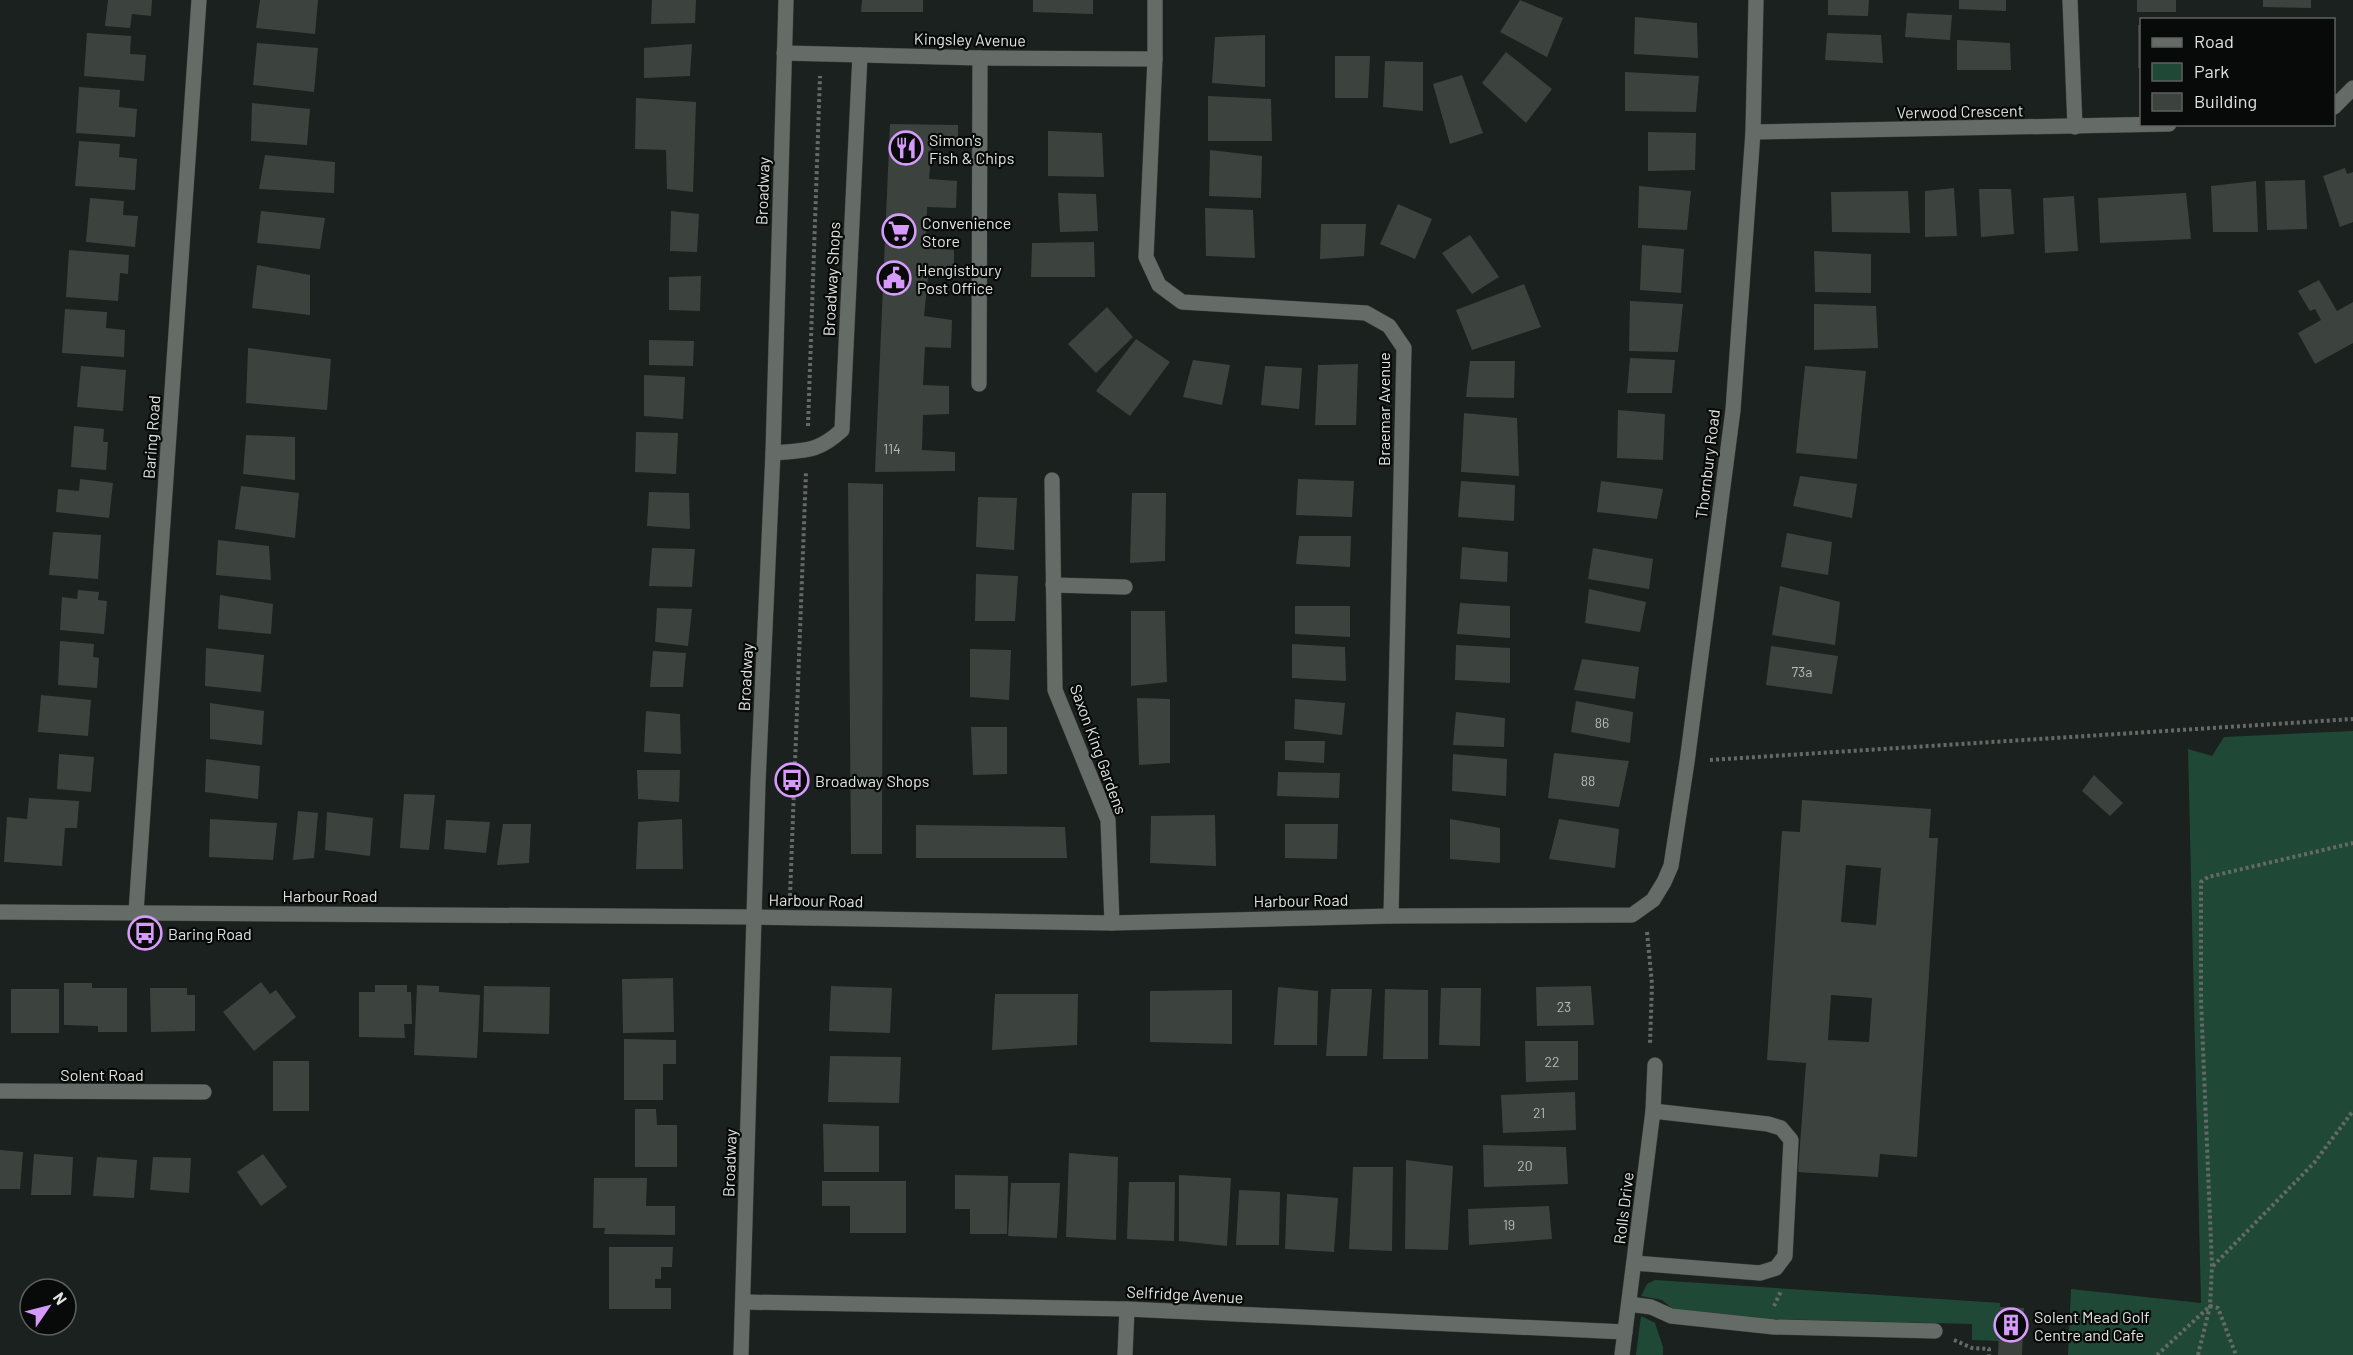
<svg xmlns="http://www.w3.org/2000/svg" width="2353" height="1355" font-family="Barlow,sans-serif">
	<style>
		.green { fill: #1f4936 }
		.building { fill: #3c433f; fill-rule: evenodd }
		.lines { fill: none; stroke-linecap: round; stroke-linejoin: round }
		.minor-casing { stroke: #363b38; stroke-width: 16 }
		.path { stroke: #656a67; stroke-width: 4; stroke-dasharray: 3 3; stroke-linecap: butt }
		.minor { stroke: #656c68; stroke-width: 15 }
		.labels { text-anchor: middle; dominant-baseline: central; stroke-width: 4.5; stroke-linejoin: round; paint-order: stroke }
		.number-label { font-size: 14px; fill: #b6bbb8 }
		.street-label { font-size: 16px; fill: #dfe3e0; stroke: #070a09 }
		.poi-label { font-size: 16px; fill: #dfe3e0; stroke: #070a09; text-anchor: start }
	</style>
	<rect width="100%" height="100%" fill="#1b211e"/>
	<!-- green -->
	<g class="green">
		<polygon points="2353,731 2353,1355 2068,1355 2071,1289 2201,1303 2188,749 2212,756 2224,737"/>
		<polygon points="1655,1280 2000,1303 1999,1341 1972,1340 1972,1324 1769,1319 1674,1310 1662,1300 1641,1296 1647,1284"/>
		<polygon points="1641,1316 1655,1323 1663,1347 1663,1355 1636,1355"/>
	</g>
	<!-- building -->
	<g class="building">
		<polygon points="108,0 152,0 151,16 132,14 130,28 105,26"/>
		<polygon points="260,0 318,0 315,34 256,28"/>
		<polygon points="652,0 696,0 695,23 651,24"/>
		<polygon points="862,0 923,0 923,12 861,12"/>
		<polygon points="1033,0 1093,0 1093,14 1033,12"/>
		<polygon points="1520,0 1563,18 1547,57 1500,32"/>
		<polygon points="1828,0 1869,0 1868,16 1828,15"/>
		<polygon points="1959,0 2006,0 2006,11 1959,9"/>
		<rect x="2137" y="0" width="39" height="12"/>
		<polygon points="2263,0 2311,0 2311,8 2263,7"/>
		<polygon points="1907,13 1952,15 1950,40 1905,37"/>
		<polygon points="1635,17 1697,23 1698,58 1634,54"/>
		<rect x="2138" y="25" width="4" height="43"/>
		<polygon points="87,33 131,36 130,54 146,55 144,81 84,76"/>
		<polygon points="1827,33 1881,35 1883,63 1825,60"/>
		<polygon points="1265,35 1265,87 1212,83 1215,37"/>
		<polygon points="1957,40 2010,43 2011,70 1957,70"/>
		<polygon points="257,43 318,48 314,92 253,85"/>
		<polygon points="692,44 690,76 644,78 644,48"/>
		<polygon points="1506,52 1552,89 1526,123 1482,83"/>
		<polygon points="1335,56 1370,56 1368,98 1335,98"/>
		<polygon points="1385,61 1423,62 1423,111 1383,107"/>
		<polygon points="1625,72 1699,76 1696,112 1625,111"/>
		<polygon points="1462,75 1483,133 1450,144 1433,84"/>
		<polygon points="79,87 120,90 119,107 137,109 135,137 76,133"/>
		<polygon points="1208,96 1271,99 1272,141 1208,141"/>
		<polygon points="636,98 696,102 693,192 667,189 666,150 635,149"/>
		<polygon points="252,103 310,109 307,145 251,141"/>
		<polygon points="890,124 958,125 958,144 932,142 929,179 957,181 956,208 927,207 926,248 954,250 954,277 928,277 924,316 952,320 951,348 925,347 923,385 949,386 949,414 923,415 922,450 955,452 955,471 875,472"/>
		<polygon points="1048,131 1102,133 1104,177 1048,176"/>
		<polygon points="1648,132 1696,133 1695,170 1648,171"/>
		<polygon points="79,141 120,144 119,157 137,159 135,190 75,186"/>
		<polygon points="1210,150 1262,156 1261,198 1209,196"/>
		<polygon points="265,155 335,162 334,193 259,189"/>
		<polygon points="2345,168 2347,174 2353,172 2353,222 2340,227 2323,176"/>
		<polygon points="2305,180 2307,229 2267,230 2265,181"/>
		<polygon points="2256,181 2258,232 2213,232 2211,186"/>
		<polygon points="1639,186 1691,191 1687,230 1638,228"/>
		<polygon points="1954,188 1957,236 1925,237 1925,191"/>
		<polygon points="1979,189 2011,189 2014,234 1981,237"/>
		<polygon points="1908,191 1910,233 1832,232 1831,192"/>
		<polygon points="1058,193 1096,194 1098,231 1060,232"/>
		<polygon points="2186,193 2191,239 2100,243 2098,198"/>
		<polygon points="2074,196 2078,251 2045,253 2043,198"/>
		<polygon points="90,198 124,201 123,215 138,216 135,247 86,242"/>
		<polygon points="1398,204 1432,219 1415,259 1380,244"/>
		<polygon points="1205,208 1253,210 1255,258 1206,256"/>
		<polygon points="261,211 325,218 320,249 257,243"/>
		<polygon points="671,211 699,214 697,252 670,251"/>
		<polygon points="1321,224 1366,224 1364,256 1320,259"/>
		<polygon points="1470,235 1499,277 1472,294 1442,253"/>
		<polygon points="1094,242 1095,277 1031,277 1032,243"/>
		<polygon points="1642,245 1684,249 1681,293 1640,290"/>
		<polygon points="69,250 129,255 128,274 120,273 118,301 66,297"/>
		<polygon points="1814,251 1871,254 1871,293 1815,292"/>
		<polygon points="257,265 310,275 310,315 252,308"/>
		<polygon points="701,276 700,311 669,310 669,277"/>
		<polygon points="2319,280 2337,311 2353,302 2353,343 2315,364 2298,333 2321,320 2315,309 2310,311 2298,291"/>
		<polygon points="1524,284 1541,327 1472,350 1456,310"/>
		<polygon points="1630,301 1683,304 1678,352 1629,351"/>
		<polygon points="1814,304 1876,306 1878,348 1814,350"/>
		<polygon points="1107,307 1133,337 1096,373 1068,344"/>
		<polygon points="65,309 107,312 106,328 125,330 124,357 62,353"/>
		<polygon points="1136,339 1170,362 1130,416 1096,391"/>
		<polygon points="649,340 694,341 693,366 649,365"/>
		<polygon points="248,348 331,359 327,410 246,403"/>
		<polygon points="1630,358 1675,360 1672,393 1627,393"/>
		<polygon points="1193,360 1230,365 1222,405 1183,397"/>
		<polygon points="1470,361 1515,361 1514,398 1466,397"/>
		<polygon points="1358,364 1356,425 1315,425 1318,365"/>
		<polygon points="81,366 126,370 123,411 77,407"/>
		<polygon points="1265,366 1302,368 1299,409 1261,405"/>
		<polygon points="1805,366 1866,371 1857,459 1796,453"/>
		<polygon points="644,375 685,377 683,419 644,416"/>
		<polygon points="1618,410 1665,414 1663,460 1617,458"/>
		<polygon points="1464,413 1517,418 1519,476 1461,472"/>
		<polygon points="74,426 104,429 103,442 108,442 106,470 71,467"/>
		<polygon points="636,432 678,433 676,474 635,472"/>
		<polygon points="246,435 295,437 295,480 243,474"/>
		<polygon points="1800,476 1857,484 1852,518 1793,506"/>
		<polygon points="80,479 113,483 109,518 56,512 58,489 79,491"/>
		<polygon points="1298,479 1354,481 1352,517 1296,515"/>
		<polygon points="1461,481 1515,485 1514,521 1458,517"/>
		<polygon points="1601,481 1663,489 1657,519 1597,512"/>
		<polygon points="848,483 883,484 882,854 851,854"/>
		<polygon points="241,486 299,493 295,538 235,529"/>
		<polygon points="649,492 689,493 690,529 647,526"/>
		<polygon points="1132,493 1166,493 1165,561 1130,563"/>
		<polygon points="978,497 1017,498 1014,550 976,547"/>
		<polygon points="53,532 101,535 98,579 49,575"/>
		<polygon points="1787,533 1832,542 1828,575 1781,567"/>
		<polygon points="1299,536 1351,536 1350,567 1296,564"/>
		<polygon points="218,540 269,546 271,580 216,575"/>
		<polygon points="1462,547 1508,552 1507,582 1460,579"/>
		<polygon points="652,548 695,549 692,587 649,586"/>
		<polygon points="1593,548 1653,559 1649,589 1588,579"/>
		<polygon points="976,574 1018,576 1015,621 975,621"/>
		<polygon points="1780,586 1840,602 1835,645 1772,635"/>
		<polygon points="1589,589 1646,602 1640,632 1585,623"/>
		<polygon points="78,590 99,592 98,600 107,601 104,634 60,630 62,597 77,599"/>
		<polygon points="220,595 273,604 271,634 218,629"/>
		<polygon points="1460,603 1510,606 1510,638 1457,634"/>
		<polygon points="1295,606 1350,606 1350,637 1295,634"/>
		<polygon points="657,608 692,609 688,646 655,642"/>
		<polygon points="1131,611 1165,611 1167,682 1131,686"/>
		<polygon points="60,641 94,644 93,657 99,658 97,688 58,685"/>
		<polygon points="1292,644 1345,647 1346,681 1292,678"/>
		<polygon points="1456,645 1510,648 1510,683 1455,680"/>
		<polygon points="1771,646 1838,656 1832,694 1766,685"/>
		<polygon points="206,648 264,655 261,692 205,686"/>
		<polygon points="970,649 1011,650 1009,700 970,697"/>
		<polygon points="653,651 686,653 683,687 650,687"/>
		<polygon points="1582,659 1639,667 1635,699 1574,690"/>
		<polygon points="41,695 91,700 88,736 38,732"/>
		<polygon points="1137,698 1170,699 1170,763 1139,765"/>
		<polygon points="1295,699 1345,703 1342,735 1294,729"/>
		<polygon points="1576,701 1633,712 1630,743 1571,732"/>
		<polygon points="210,703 264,711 262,745 210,739"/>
		<polygon points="646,711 680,714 681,754 644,752"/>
		<polygon points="1456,712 1505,718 1504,747 1453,745"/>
		<polygon points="971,727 1007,727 1007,774 973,775"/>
		<polygon points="1285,741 1325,741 1324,763 1285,760"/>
		<polygon points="1554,753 1629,761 1619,807 1548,798"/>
		<polygon points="59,754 94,757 91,792 57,789"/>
		<polygon points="1453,754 1507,759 1506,796 1452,791"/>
		<polygon points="206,759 260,766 258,799 205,792"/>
		<polygon points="637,770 680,770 679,802 638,799"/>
		<polygon points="1278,772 1340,773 1339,798 1277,796"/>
		<polygon points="2094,775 2123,803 2110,816 2082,791"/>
		<polygon points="404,794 435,795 429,850 400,848"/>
		<polygon points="29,798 79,801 77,828 65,828 62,866 4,862 7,817 27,819"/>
		<path d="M1802,800L1931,809L1929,838H1938L1917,1157L1880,1154L1878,1177L1798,1172L1806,1063L1767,1060L1782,831L1800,832ZM1846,865L1881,868L1876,925L1841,922ZM1831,995L1872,998L1869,1042L1828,1040Z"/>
		<polygon points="298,811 318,813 314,858 293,860"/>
		<polygon points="327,812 373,818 370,856 325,850"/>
		<polygon points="1215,815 1216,866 1150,863 1151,816"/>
		<polygon points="210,819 277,823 273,860 209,857"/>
		<polygon points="682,819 683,869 636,869 638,822"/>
		<polygon points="1450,819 1500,828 1500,863 1450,859"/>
		<polygon points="1559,819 1619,829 1615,868 1549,859"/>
		<polygon points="446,820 490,822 486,853 444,849"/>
		<polygon points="503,824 531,824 529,863 497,865"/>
		<polygon points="1285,824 1338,824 1337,859 1285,858"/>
		<polygon points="916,825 1065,827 1067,858 916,858"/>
		<polygon points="673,978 674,1032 623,1033 622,979"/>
		<polygon points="261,982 270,994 276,990 296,1017 254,1051 223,1012"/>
		<polygon points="64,983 92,983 92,988 127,988 127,1032 98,1032 98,1026 64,1025"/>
		<polygon points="375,985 407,985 407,992 411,992 412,1024 404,1024 405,1038 359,1037 359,992 375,992"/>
		<polygon points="417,985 439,986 439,992 480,995 477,1058 414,1055"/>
		<polygon points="484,986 550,987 549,1034 483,1032"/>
		<polygon points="831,986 892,988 890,1033 829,1031"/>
		<polygon points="1591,986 1594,1025 1537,1026 1536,987"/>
		<polygon points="1278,987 1318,991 1317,1045 1274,1045"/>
		<polygon points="150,988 187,988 187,995 195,995 195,1031 151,1032"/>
		<polygon points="1441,988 1481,988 1480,1046 1439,1045"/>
		<rect x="11" y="989" width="48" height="44"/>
		<polygon points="1331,989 1372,989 1367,1056 1326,1056"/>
		<polygon points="1385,989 1428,990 1428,1059 1383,1059"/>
		<polygon points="1232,990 1232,1044 1150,1042 1150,991"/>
		<polygon points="995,994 1078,994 1077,1045 992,1050"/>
		<polygon points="624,1039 676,1040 676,1064 663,1064 663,1100 624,1100"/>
		<polygon points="1525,1041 1578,1041 1578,1080 1526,1082"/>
		<polygon points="830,1056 901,1057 899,1103 828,1102"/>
		<rect x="273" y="1061" width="36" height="50"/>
		<polygon points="1575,1092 1576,1130 1503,1133 1501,1095"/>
		<polygon points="635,1109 656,1109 657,1125 677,1125 677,1167 635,1167"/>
		<polygon points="823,1124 879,1126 879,1172 824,1172"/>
		<polygon points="1483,1145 1566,1147 1568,1184 1484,1187"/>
		<polygon points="0,1150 23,1152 20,1189 0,1189"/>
		<polygon points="1069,1153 1118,1157 1116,1240 1066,1237"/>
		<polygon points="34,1154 73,1157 71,1195 31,1195"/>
		<polygon points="263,1154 287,1187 261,1206 237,1172"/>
		<polygon points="97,1157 137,1160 134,1198 93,1196"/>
		<polygon points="153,1157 191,1158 189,1193 150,1190"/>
		<polygon points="1406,1160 1453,1166 1448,1250 1405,1249"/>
		<polygon points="1353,1167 1393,1167 1392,1251 1349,1249"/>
		<polygon points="955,1175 1008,1176 1007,1234 970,1234 970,1209 955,1209"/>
		<polygon points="1179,1175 1231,1178 1227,1246 1179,1241"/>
		<polygon points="594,1178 647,1178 646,1206 675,1206 675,1235 604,1234 605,1228 593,1228"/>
		<polygon points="822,1181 906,1181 906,1233 850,1233 850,1206 822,1206"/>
		<polygon points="1129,1182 1175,1182 1174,1241 1127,1239"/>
		<polygon points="1011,1183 1060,1183 1057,1238 1008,1236"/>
		<polygon points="1239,1190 1280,1192 1279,1245 1236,1245"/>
		<polygon points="1287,1194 1338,1198 1334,1252 1285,1249"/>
		<polygon points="1549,1206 1552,1239 1469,1245 1468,1209"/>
		<polygon points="609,1247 673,1247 672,1267 661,1267 661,1279 655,1279 655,1288 671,1288 671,1309 609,1309"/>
		<polygon points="2000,1307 2024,1308 2022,1355 1998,1355"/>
	</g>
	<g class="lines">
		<!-- minor casing -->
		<g class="minor-casing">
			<g id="minor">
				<polyline points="1155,0 1155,59 1146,257 1159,285 1182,302 1366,313 1389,326 1404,348 1391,916"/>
				<polyline points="2070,0 2075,127"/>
				<polyline points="784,53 980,58 1155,59"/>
				<polyline points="2334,107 2353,88"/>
				<polyline points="1753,132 2169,124"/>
				<polyline points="979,384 980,58"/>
				<path d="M773,453C805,450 817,453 842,430L860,55"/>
				<polyline points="1052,480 1055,690 1108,820 1112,923"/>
				<polyline points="1053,585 1125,587"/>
				<polyline points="0,912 754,917 1112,923 1391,916 1632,915 1653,900 1664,882 1671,866 1687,762 1733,410 1753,132 1756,0"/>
				<polyline points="136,912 199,0"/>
				<polyline points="0,1091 204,1092"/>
				<polyline points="1634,1263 1760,1273 1776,1268 1785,1256 1791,1140 1781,1128 1768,1124 1653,1111"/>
				<polyline points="743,1302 1127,1309 1625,1332"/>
				<polyline points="1629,1304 1651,1307 1671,1316 1774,1327 1935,1331"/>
				<polyline points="741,1355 758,782 773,453 786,0"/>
				<polyline points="1125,1355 1127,1309"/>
				<polyline points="1622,1355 1653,1111 1655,1065"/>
			</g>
		</g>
		<!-- path -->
		<g class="path">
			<polyline points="808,426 820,76"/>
			<polyline points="1710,760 2353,719"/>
			<polyline points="790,896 806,472"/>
			<polyline points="1647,932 1652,984 1650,1044"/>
			<polyline points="2213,1266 2314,1163 2353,1111"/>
			<polyline points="1774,1306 1781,1291"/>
			<polyline points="1954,1340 1972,1348 1989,1349 1989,1355"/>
			<polyline points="2157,1355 2210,1306 2218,1308 2236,1355"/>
			<polyline points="2198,1355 2210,1306 2212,1266 2201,1000 2201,882 2208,877 2353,843"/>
		</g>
		<!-- minor -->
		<use href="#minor" class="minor"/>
	</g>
	<!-- icons -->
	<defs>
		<g id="restaurant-ring" transform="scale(1.725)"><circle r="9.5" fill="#070a09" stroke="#d69bfa" stroke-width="1.5"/><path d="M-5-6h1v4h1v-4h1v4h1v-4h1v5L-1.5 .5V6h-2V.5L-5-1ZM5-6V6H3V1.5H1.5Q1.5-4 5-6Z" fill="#d69bfa"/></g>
		<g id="supermarket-ring" transform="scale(1.725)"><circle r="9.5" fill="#070a09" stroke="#d69bfa" stroke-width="1.5"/><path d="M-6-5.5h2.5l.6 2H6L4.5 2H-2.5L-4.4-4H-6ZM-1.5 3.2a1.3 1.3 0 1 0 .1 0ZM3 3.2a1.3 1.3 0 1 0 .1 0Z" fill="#d69bfa"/></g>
		<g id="civic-ring" transform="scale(1.725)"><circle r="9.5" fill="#070a09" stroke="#d69bfa" stroke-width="1.5"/><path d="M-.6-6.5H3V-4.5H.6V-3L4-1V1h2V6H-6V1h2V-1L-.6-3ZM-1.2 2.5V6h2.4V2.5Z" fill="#d69bfa"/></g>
		<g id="bus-ring" transform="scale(1.725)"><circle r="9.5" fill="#070a09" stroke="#d69bfa" stroke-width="1.5"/><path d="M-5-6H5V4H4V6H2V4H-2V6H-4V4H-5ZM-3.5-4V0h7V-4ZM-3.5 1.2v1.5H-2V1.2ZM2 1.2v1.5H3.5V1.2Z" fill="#d69bfa"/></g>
		<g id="building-ring" transform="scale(1.725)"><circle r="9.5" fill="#070a09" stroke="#d69bfa" stroke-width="1.5"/><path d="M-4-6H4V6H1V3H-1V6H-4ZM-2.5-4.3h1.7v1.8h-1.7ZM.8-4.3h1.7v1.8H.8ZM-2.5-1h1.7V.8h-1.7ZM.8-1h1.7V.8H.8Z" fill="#d69bfa"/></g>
	</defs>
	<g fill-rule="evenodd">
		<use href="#restaurant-ring" x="906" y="148"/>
		<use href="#supermarket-ring" x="899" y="231"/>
		<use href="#civic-ring" x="894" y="278"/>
		<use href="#bus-ring" x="792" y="780"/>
		<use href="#bus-ring" x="145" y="933"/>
		<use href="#building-ring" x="2011" y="1325"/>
	</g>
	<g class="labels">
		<!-- number labels -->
		<g class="number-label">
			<text x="892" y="448">114</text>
			<text x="1802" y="671">73a</text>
			<text x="1602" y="722">86</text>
			<text x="1588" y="780">88</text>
			<text x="1564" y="1006">23</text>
			<text x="1552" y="1061">22</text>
			<text x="1539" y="1112">21</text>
			<text x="1525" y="1165">20</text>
			<text x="1509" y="1224">19</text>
		</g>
		<!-- street labels -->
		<g class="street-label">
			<text transform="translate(970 39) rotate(1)">Kingsley Avenue</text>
			<text transform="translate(1960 111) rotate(-1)">Verwood Crescent</text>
			<text transform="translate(762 191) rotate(-88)">Broadway</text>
			<text transform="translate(831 279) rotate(-87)">Broadway Shops</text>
			<text transform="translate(1383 409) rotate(-90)">Braemar Avenue</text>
			<text transform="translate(151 437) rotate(-86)">Baring Road</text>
			<text transform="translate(1707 464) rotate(-83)">Thornbury Road</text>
			<text transform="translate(745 677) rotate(-87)">Broadway</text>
			<text transform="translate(1099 749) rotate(70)">Saxon King Gardens</text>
			<text x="330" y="895">Harbour Road</text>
			<text transform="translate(816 900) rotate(1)">Harbour Road</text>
			<text transform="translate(1301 900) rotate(-1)">Harbour Road</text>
			<text x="102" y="1074">Solent Road</text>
			<text transform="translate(729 1163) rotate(-88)">Broadway</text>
			<text transform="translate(1623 1208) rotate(-83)">Rolls Drive</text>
			<text transform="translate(1185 1294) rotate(3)">Selfridge Avenue</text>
		</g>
		<!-- poi labels -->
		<g class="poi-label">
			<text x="929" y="139">Simon's<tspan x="929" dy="18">Fish &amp; Chips</tspan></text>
			<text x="922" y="222">Convenience<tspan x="922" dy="18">Store</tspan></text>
			<text x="917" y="269">Hengistbury<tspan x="917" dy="18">Post Office</tspan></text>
			<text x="815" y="780">Broadway Shops</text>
			<text x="168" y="933">Baring Road</text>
			<text x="2034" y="1316">Solent Mead Golf<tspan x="2034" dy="18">Centre and Cafe</tspan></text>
		</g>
	</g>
	<!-- legend -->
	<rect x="2140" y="18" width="195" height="108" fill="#070a09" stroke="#5d615f" stroke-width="1.5"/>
	<rect x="2152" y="38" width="30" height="9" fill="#656c68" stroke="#5d615f" stroke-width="1.5"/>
	<text x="2194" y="48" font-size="18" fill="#dfe3e0">Road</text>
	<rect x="2152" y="63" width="30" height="18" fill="#1f4936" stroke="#5d615f" stroke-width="1.5"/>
	<text x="2194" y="78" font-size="18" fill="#dfe3e0">Park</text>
	<rect x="2152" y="93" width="30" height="18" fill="#3c433f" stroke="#5d615f" stroke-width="1.5"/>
	<text x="2194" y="108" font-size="18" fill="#dfe3e0">Building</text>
	<!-- north arrow -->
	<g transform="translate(48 1307) rotate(55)"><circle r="28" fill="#070a09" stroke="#5d615f" stroke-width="1.5"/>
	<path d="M0-4.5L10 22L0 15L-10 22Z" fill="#d69bfa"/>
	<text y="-9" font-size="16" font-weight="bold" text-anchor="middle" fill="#dfe3e0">N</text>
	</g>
</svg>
